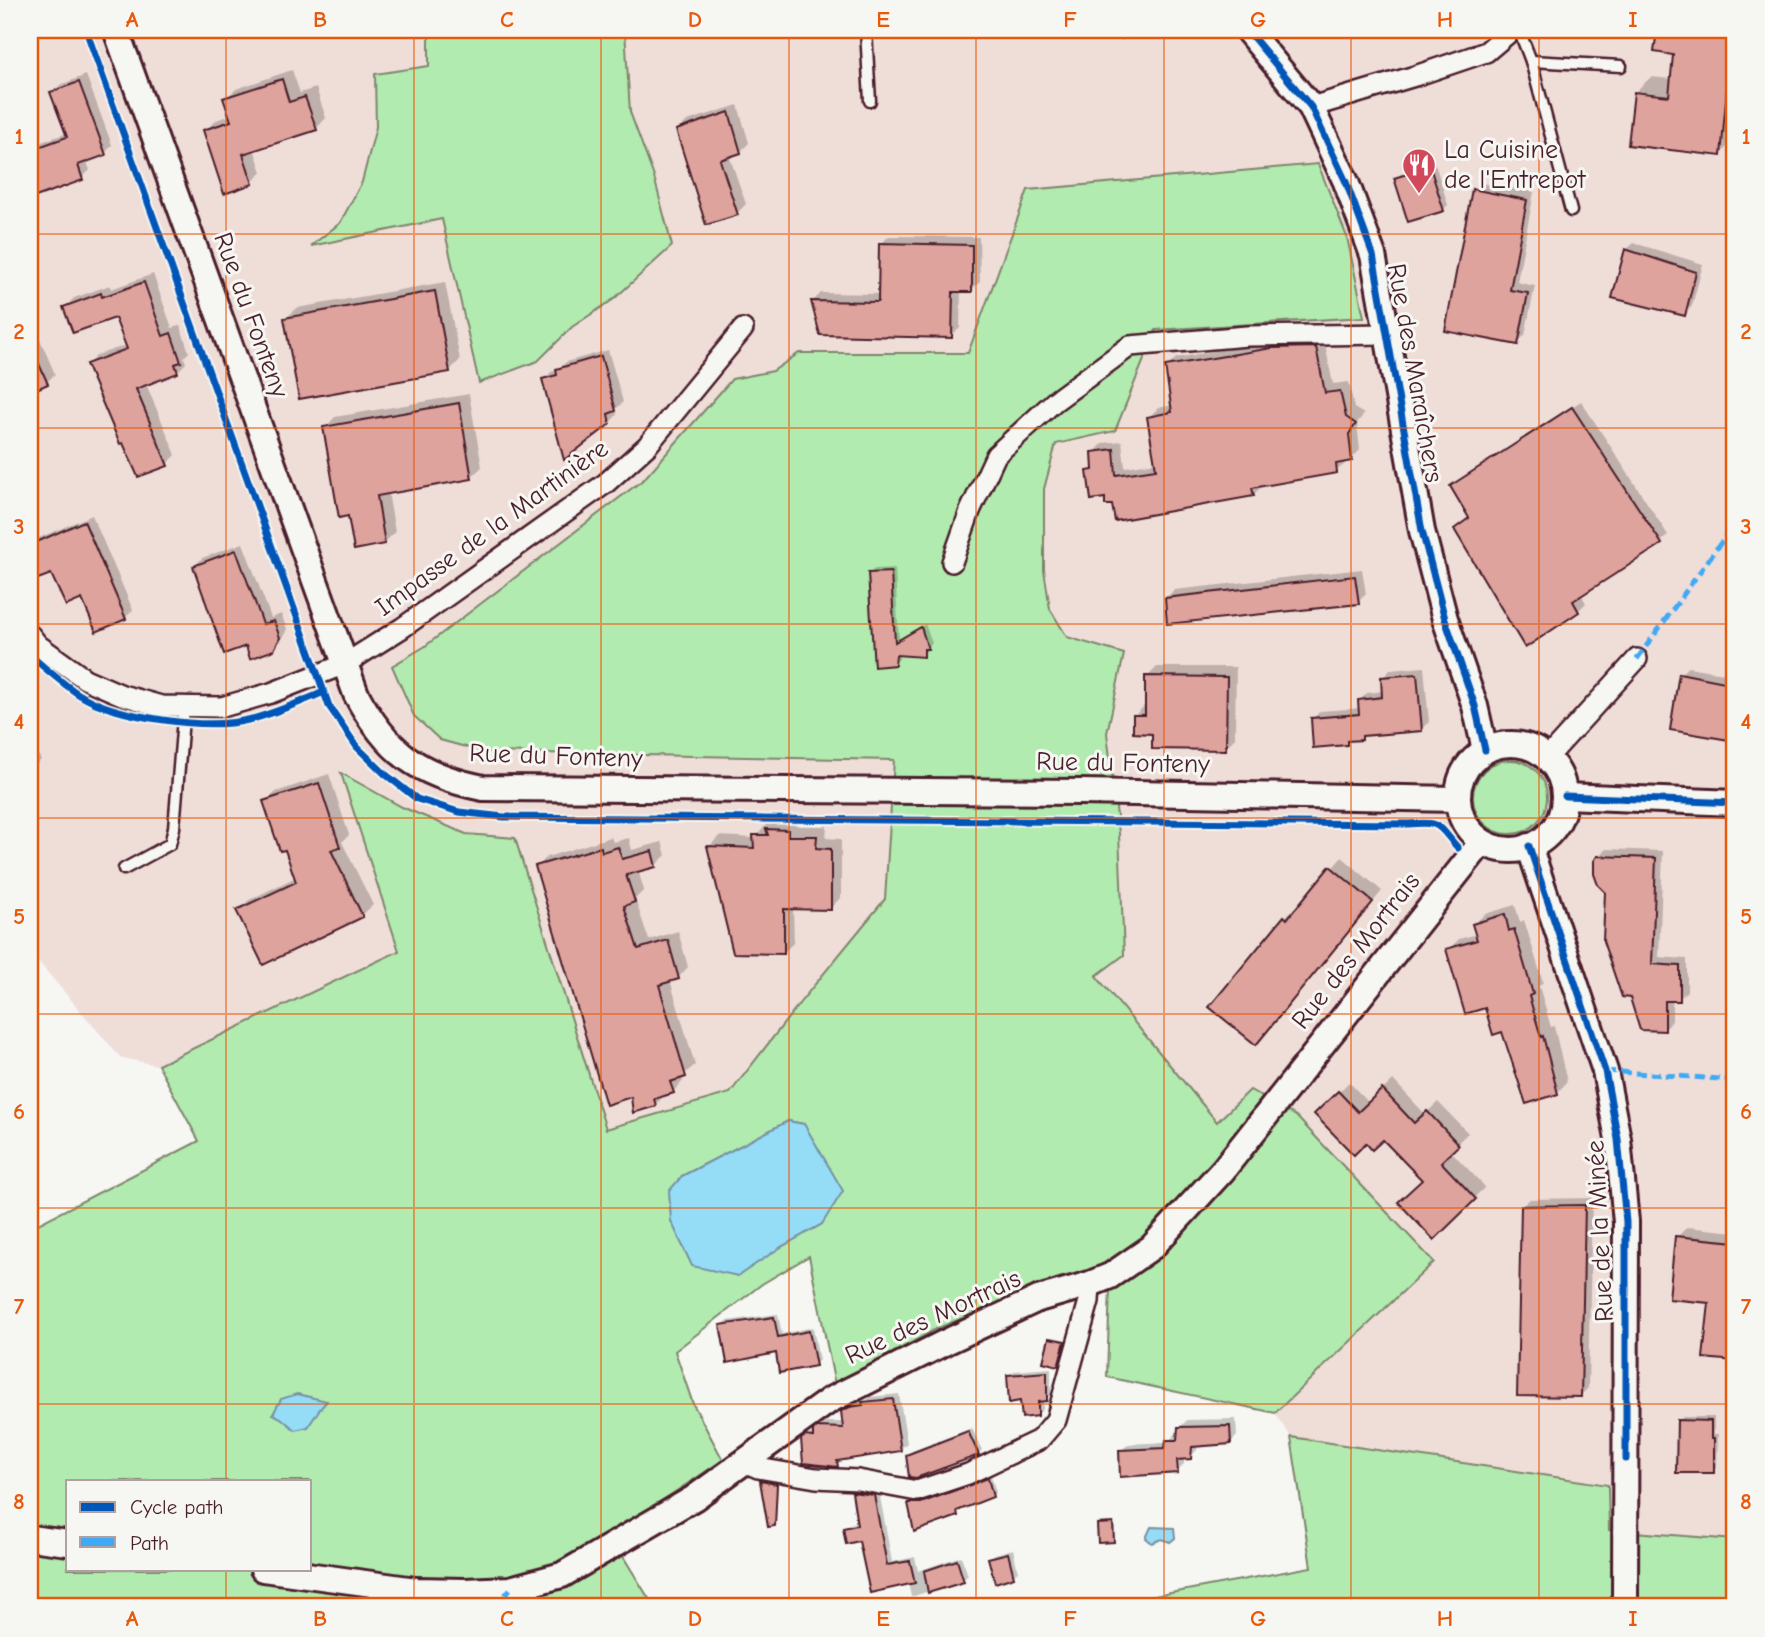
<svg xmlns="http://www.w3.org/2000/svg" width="1765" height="1637" font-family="'Comic Neue',sans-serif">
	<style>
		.built { fill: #efddd8 }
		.green { fill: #b2ebaf; stroke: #7e856d; stroke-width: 2; fill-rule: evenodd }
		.water { fill: #95ddf6; stroke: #7791a5; stroke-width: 2 }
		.shadow { fill: #0003 }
		.building { fill: #dea39d; stroke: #4a1f2b; stroke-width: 2 }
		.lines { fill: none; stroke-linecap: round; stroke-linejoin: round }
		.service-casing { stroke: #4a1f2b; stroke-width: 15 }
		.minor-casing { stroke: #4a1f2b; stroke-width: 24 }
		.tertiary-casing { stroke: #4a1f2b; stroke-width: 30 }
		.service { stroke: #f6f6f2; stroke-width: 10 }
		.minor { stroke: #f6f6f2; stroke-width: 19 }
		.tertiary { stroke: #f6f6f2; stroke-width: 24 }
		.quiet { stroke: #3fa9f5; stroke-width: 5; stroke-dasharray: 10 5; stroke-linecap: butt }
		.cycleway-casing { stroke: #f6f6f2; stroke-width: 11 }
		.cycleway { stroke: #0057b8; stroke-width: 7 }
		.grid { fill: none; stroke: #e8590c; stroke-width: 2; stroke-opacity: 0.55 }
		.labels { text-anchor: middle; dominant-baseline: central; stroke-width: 6; stroke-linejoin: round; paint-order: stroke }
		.poi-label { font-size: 26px; fill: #4a1f2b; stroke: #f6f6f2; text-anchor: start }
		.street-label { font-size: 26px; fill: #4a1f2b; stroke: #f6f6f2 }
		.neatline { fill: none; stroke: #e8590c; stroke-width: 2.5 }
		.grid-label { font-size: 23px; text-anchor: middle; font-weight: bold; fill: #e8590c }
	</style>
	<rect width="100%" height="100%" fill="#f6f6f2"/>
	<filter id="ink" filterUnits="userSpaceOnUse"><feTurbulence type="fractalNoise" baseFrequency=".0143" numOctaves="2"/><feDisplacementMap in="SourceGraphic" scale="14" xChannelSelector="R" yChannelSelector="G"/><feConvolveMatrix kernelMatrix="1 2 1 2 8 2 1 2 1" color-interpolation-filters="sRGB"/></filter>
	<g filter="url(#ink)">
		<!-- built -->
		<polygon class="built" points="30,30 1735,30 1735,1540 1609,1530 1608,1485 1291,1437 1275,1413 1434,1262 1217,1122 1096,976 1124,955 1119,833 1107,733 1124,654 1067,637 1050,609 1044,570 1044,489 1056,444 1115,431 1156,330 1364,317 1028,190 968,353 799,353 774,371 732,379 644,479 424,647 392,665 414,716 440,740 484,752 894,760 885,899 802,1000 730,1093 606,1129 515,838 466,834 402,807 343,773 400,951 158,1065 121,1058 30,952"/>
		<!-- green -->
		<g class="green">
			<polygon points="429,30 625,30 630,112 654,177 672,246 614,299 572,327 538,361 479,383 442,219 311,246 340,223 362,182 376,127 375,74 429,66"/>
			<path d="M1318,164L1347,237L1364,317L1156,330L1115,431L1056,444L1044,489V570L1050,609L1067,637L1124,654L1107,733L1119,833L1124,955L1096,976L1217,1122L1250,1090L1296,1116L1434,1262L1275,1413L1107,1377L1110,1285L1061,1277L936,1329L835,1385L809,1256L762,1284L675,1351L693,1404L723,1460L610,1535L654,1607H30V1228L199,1141L158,1065L399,951L341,773L402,807L466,834L515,838L606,1129L730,1093L802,1000L885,899L894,760L484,752L440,740L414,716L392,666L424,647L644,479L732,379L773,371L799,353H968L1028,190ZM788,1121L804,1124L822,1224L781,1247L682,1176ZM68,1481H310V1569H68Z"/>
			<circle cx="1510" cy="797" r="37"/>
			<polygon points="1291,1437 1608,1485 1609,1530 1735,1540 1735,1607 1095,1607 1311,1567"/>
		</g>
		<!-- water -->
		<g class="water">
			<polygon points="788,1121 804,1124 843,1191 822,1224 781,1247 738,1276 692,1266 671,1221 669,1191 682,1176"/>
			<polygon points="297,1394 327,1401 319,1410 308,1427 295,1430 281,1418 273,1414 281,1399"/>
			<polygon points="1151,1527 1174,1528 1175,1538 1170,1542 1162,1539 1152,1543 1146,1538"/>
		</g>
		<!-- shadow -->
		<g class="shadow">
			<polygon points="1117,30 1141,30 1131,40 1127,37 1122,41 1114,34"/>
			<polygon points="1407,30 1432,30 1430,32"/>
			<polygon points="1659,30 1735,30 1735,139 1720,154 1635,92 1651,77 1672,79 1675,53 1656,51"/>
			<polygon points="292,70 300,93 316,88 326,118 316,129 254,149 262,172 252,182 205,131 216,120 231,115 225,99 236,89"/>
			<polygon points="86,75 112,145 105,153 86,160 90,170 82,178 30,197 30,146 67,133 52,93 60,85"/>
			<polygon points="738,105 749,143 740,152 729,155 746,204 737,213 678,130 687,121"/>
			<polygon points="1435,164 1448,205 1443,210 1396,179 1401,174"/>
			<polygon points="1481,183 1534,192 1517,282 1535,286 1525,335 1517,343 1473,190"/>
			<polygon points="889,236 979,237 980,282 971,290 961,290 960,328 951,336 813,301 821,293 880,294 881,244"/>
			<polygon points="1634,243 1703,264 1692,306 1685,314 1626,250"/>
			<polygon points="153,274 172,328 180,325 189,352 184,357 186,363 177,372 146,384 176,455 167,464 139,474 88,364 97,355 127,345 116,316 65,307 74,298 110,285 111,289"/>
			<polygon points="445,282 460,360 449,371 286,318 297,308"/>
			<polygon points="33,323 55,374 47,382 30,390 30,325"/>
			<polygon points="1282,339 1324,339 1333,384 1349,382 1354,408 1364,414 1357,423 1360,450 1351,459 1336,471 1262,486 1253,495 1114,503 1107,496 1089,472 1095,466 1094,453 1103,443 1122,441 1125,467 1157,462 1149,417 1158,408 1173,405 1167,367 1176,358"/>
			<polygon points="608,350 623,402 616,409 617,415 609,423 544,380 551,372 558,370 566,362"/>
			<polygon points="469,394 482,467 471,477 388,492 395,532 384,543 350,514 325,428 335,417"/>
			<polygon points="1581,401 1668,535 1660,543 1581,594 1586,603 1578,611 1525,646 1456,529 1470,517 1452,486 1460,479"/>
			<polygon points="92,515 133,610 125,618 83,597 51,571 38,577 30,561 32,541"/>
			<polygon points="243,543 271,618 281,614 287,629 281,641 273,649 247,644 195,566 202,558"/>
			<polygon points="895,568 899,640 925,624 932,643 923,655 899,653 899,659 895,663 870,574 874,569"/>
			<polygon points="1362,569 1366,594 1358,602 1166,598 1174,590"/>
			<polygon points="1157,667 1236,667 1235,738 1225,748 1154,732 1135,715 1145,705 1147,677"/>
			<polygon points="1424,667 1429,722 1421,729 1365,734 1361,738 1351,739 1347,743 1313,719 1320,711 1361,708 1360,700 1367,693 1384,691 1383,678 1390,670"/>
			<polygon points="1688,667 1735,675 1735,740 1672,729 1680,674"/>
			<polygon points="30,738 41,760 30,771"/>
			<polygon points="329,774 349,835 342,842 373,905 362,915 264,963 238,910 249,900 296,877 286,847 265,802 276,792"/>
			<polygon points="778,819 798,820 798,826 827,826 826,838 841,839 841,897 831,908 793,908 794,942 783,953 709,847 719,836 755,838 766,825 773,825"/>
			<polygon points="611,837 613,842 629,838 632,850 662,842 666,855 655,866 638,870 644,890 635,899 649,940 678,931 688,967 678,978 670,980 695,1065 682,1076 683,1081 673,1092 667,1093 655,1105 632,1095 537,867 547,857"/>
			<polygon points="1606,849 1663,851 1659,957 1687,959 1687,991 1679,999 1672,999 1672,1021 1664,1029 1607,891 1598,857"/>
			<polygon points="1342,857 1382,891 1266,1033 1285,917 1295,907 1297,909"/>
			<polygon points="1515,905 1520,922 1524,920 1543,982 1539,986 1551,1027 1554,1026 1567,1082 1557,1093 1503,1030 1448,950 1459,939 1477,934 1474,924 1485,914"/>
			<polygon points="1393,1080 1425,1114 1438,1102 1468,1133 1450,1150 1485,1187 1434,1237 1424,1180 1383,1137 1366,1141 1317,1114 1349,1082 1369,1103"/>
			<polygon points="1592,1198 1588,1388 1580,1396 1522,1206 1530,1199"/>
			<polygon points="1687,1227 1735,1232 1735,1360 1705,1356 1711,1302 1677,1237"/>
			<polygon points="778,1314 782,1334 813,1327 819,1360 815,1364 777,1351 722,1326 727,1321"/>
			<polygon points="1053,1337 1066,1340 1058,1364 1051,1339"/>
			<polygon points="1051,1368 1051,1395 1043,1400 1043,1409 1038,1414 1021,1399 1009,1376 1014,1371"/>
			<polygon points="899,1394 907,1443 901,1449 844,1458 837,1465 803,1440 825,1422 844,1422 843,1412 857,1401 867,1400 870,1397"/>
			<polygon points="1683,1417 1714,1417 1714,1434 1718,1434 1717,1467 1713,1472 1679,1421"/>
			<polygon points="1236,1419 1237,1436 1230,1443 1198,1445 1197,1450 1190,1457 1184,1458 1184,1464 1177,1471 1121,1451 1128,1444 1168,1442 1175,1434 1179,1434 1180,1427 1187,1420"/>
			<polygon points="972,1428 982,1450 978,1454 908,1456 912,1451"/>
			<polygon points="991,1476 996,1492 992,1496 960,1507 957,1514 910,1503 914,1500 918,1501"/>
			<polygon points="764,1480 778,1482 776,1523 774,1525 762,1481"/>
			<polygon points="858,1488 879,1491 892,1562 915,1557 918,1571 961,1556 968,1575 963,1580 911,1597 908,1583 871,1591 861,1539 845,1529 850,1524 858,1522 853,1493"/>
			<polygon points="1115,1522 1115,1539 1114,1540 1098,1525"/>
			<polygon points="1013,1549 1018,1571 1013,1575 990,1559 995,1554"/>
		</g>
		<!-- building -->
		<g class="building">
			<polygon points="1657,30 1735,30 1735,89 1727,88 1721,156 1628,145 1634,92 1669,96 1673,55 1654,52"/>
			<polygon points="282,79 289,102 305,97 317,130 243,154 253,184 224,194 203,130 231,121 223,98"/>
			<polygon points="79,82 106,155 78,165 83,180 30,199 30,150 67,137 50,92"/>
			<polygon points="729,112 741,153 720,160 738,215 706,225 676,130"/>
			<polygon points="1430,167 1444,211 1408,222 1394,178"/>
			<polygon points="1472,189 1527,200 1510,290 1528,293 1518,345 1445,331"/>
			<polygon points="879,243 972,245 972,292 953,292 952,338 820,335 811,301 878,302"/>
			<polygon points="1625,249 1696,272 1685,316 1612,298"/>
			<polygon points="144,282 163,336 171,333 181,362 175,364 178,373 136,389 168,466 138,477 123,443 120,444 86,364 127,349 115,318 73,333 63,307 101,293 102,297"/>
			<polygon points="435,291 450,372 299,399 284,318"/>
			<polygon points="30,344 48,384 30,392"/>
			<polygon points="1316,347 1325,393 1340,391 1346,417 1356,424 1349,434 1352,461 1336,464 1337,473 1252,488 1254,496 1115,521 1112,505 1105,505 1105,498 1091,500 1087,471 1093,470 1092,452 1114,449 1116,475 1156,469 1147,417 1172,412 1165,366 1272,348"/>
			<polygon points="601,356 616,411 608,414 610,424 564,460 542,379 557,375 556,369"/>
			<polygon points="459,403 472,479 377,496 385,544 354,550 348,516 339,518 323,427"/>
			<polygon points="1572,407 1662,544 1573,601 1579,612 1525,648 1454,529 1469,518 1450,486"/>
			<polygon points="84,521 126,619 96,632 82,599 66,606 51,574 38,579 30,564 30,545"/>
			<polygon points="236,550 263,624 274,621 280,638 274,650 250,659 246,646 224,654 193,566"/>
			<polygon points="891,572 895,642 921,627 928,649 924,649 924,657 896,655 895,665 874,667 868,573"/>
			<polygon points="1355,576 1359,604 1167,624 1165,598"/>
			<polygon points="1679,673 1735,684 1735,741 1670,730"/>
			<polygon points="1417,674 1422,731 1362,736 1362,740 1347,741 1347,745 1313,748 1311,718 1359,714 1358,700 1382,697 1381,677"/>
			<polygon points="1145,676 1227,677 1226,750 1152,749 1152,734 1133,733 1133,715 1145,715"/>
			<polygon points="319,783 340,847 331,850 363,917 263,965 236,910 296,882 285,850 280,851 263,801"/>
			<polygon points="766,829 788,830 788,836 817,836 816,848 831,849 831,910 784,909 784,954 733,953 707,846 754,848 753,835 768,835"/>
			<polygon points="601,847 602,852 618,847 622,859 652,851 656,867 626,875 635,902 624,906 638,949 668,940 679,979 659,985 686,1077 670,1082 674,1093 654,1099 656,1106 633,1113 631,1097 606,1105 535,866"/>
			<polygon points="1597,856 1656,858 1652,964 1680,966 1680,1001 1665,1001 1665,1031 1640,1030 1630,998 1622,997 1603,941 1605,892 1598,885 1594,874 1594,861"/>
			<polygon points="1330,866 1373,902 1256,1045 1209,1007 1284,916 1287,919"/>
			<polygon points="1505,914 1509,931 1514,929 1533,994 1529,996 1541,1037 1543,1036 1558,1094 1526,1104 1502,1032 1493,1035 1485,1008 1465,1014 1446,949 1477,940 1472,924"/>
			<polygon points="1382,1089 1414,1123 1427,1111 1459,1145 1441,1162 1476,1199 1434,1240 1398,1202 1422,1180 1383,1140 1372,1150 1366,1143 1354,1155 1314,1114 1338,1091 1358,1112"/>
			<polygon points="1585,1205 1581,1397 1517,1396 1521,1206"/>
			<polygon points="1675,1236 1735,1242 1735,1361 1703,1358 1709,1303 1669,1299"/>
			<polygon points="774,1317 778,1337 809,1331 816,1366 779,1373 776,1353 727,1363 720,1325"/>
			<polygon points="1049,1338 1065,1341 1058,1366 1043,1362"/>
			<polygon points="1047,1372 1047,1401 1038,1402 1038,1416 1022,1418 1020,1401 1009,1403 1007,1375"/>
			<polygon points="893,1399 901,1451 837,1461 838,1467 803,1463 801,1439 805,1436 813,1437 813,1430 818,1427 843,1428 841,1411 850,1407 863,1405 862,1402"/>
			<polygon points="1677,1420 1711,1421 1711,1438 1714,1438 1714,1473 1676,1473"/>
			<polygon points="1230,1426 1231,1444 1192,1447 1191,1459 1177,1460 1178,1473 1120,1477 1119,1450 1165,1448 1166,1440 1177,1440 1178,1427"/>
			<polygon points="968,1431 979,1455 916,1478 909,1477 906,1455"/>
			<polygon points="988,1478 993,1497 957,1511 958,1516 914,1532 908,1503 921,1503"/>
			<polygon points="760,1481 777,1484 775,1526 768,1527"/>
			<polygon points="852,1492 874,1495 887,1565 910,1561 915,1583 870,1593 859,1541 846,1544 843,1528 857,1525"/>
			<polygon points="1113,1523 1114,1542 1098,1543 1097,1524"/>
			<polygon points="1008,1553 1014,1577 995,1583 988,1558"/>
			<polygon points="957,1560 964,1582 928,1593 924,1571"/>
		</g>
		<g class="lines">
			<!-- service casing -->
			<g class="service-casing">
				<g id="service">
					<polyline points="866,30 870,101"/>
					<polyline points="1519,30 1531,61 1571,211"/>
					<polyline points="1531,61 1621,66"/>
					<polyline points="124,869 170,844 174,828 184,706"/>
				</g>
			</g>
			<!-- minor casing -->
			<g class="minor-casing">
				<g id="minor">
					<polyline points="1311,107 1415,76 1486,52 1512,30"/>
					<polyline points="952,562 970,511 996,455 1055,401 1130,346 1247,336 1387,334"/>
					<polyline points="30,635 38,645 85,679 122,695 161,706 222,707 271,693 345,664 402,628 606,483 647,446 743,329"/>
					<polyline points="1547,758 1637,659"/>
					<polyline points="744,1462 758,1468 816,1478 858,1480 917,1491 968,1474 1039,1440 1056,1420 1089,1301 1090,1284"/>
				</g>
			</g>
			<!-- tertiary casing -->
			<g class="tertiary-casing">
				<g id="tertiary">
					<path d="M116,30L356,694C387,752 418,775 483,788L1081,792L1457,799"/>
					<polyline points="1247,30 1311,107 1346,182 1373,255 1422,531 1445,619 1475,706 1485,750"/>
					<circle cx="1511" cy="797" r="53"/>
					<polyline points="1565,796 1735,803"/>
					<polyline points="1529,846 1605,1071 1618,1139 1626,1222 1625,1607"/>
					<polyline points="30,1538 68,1543"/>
					<polyline points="263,1569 416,1590 465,1591 510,1589 562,1575 694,1498 830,1400 946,1342 1038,1299 1090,1284 1110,1276 1152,1247 1223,1170 1482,842"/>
				</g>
			</g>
			<!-- service -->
			<use href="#service" class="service"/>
			<!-- minor -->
			<use href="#minor" class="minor"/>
			<!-- tertiary -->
			<use href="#tertiary" class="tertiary"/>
			<!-- quiet -->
			<g class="quiet">
				<polyline points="1637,659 1735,523"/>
				<polyline points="1605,1071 1735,1080"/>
				<polyline points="496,1607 510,1589"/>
			</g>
			<!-- cycleway casing -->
			<g class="cycleway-casing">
				<g id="cycleway">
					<path d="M86,30L329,706L357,747L385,774L417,799L459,812L504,817L1408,824C1443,821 1437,825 1458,848"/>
					<polyline points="1247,30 1311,107 1346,182 1373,255 1422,531 1445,619 1475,706 1485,750"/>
					<path d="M30,655C46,669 63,684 80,695C117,718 207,730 248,720C274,714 300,702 324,692"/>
					<polyline points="1565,796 1735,803"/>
					<polyline points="1529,846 1605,1071 1618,1139 1626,1222 1626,1459"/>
				</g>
			</g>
			<!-- cycleway -->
			<use href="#cycleway" class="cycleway"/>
		</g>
	</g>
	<!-- grid -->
	<path class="grid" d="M226,30V1481M414,30V1607M601,30V1607M789,30V1607M976,30V1607M1164,30V1607M1351,30V1607M1539,30V1607M30,234H1735M30,428H1735M30,624H1735M30,818H1735M30,1014H1735M30,1208H1735M30,1404H1735M226,1569V1607"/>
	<!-- icons -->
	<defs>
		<g id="restaurant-pin" transform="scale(1.75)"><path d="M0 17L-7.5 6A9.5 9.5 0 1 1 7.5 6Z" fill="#d1495b" stroke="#f6f6f2"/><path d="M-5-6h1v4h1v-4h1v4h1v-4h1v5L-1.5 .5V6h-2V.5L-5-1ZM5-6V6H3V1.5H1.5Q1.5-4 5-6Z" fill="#fff"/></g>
	</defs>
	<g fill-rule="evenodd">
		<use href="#restaurant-pin" x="1419" y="165"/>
	</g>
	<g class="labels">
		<!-- poi labels -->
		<g class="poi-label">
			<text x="1444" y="150">La Cuisine<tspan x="1444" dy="30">de l'Entrepot</tspan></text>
		</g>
		<!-- street labels -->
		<g class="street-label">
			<text transform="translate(251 315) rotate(70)">Rue du Fonteny</text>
			<text transform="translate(1415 373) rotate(80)">Rue des Maraîchers</text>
			<text transform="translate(492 528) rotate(-36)">Impasse de la Martinière</text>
			<text transform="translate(556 756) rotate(2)">Rue du Fonteny</text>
			<text transform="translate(1123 763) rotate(1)">Rue du Fonteny</text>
			<text transform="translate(1356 951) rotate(-52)">Rue des Mortrais</text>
			<text transform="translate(1600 1231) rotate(-93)">Rue de la Minée</text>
			<text transform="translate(933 1317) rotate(-25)">Rue des Mortrais</text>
		</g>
	</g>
	<!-- margin -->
	<rect width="1765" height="1637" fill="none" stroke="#f6f6f2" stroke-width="77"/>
	<!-- legend -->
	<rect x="66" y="1480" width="245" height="91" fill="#f6f6f2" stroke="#b1a0a2" stroke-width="2"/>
	<rect x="80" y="1502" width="35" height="10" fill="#0057b8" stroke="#b1a0a2" stroke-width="2"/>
	<text x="130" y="1514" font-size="21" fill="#4a1f2b">Cycle path</text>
	<rect x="80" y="1537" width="35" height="10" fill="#3fa9f5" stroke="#b1a0a2" stroke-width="2"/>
	<text x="130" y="1550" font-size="21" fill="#4a1f2b">Path</text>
	<rect x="38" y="38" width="1688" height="1560" class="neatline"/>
	<g class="grid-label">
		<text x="132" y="27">A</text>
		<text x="320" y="27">B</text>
		<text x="507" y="27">C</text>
		<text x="695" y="27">D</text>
		<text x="883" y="27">E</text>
		<text x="1070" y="27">F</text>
		<text x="1258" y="27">G</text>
		<text x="1445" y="27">H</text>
		<text x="1633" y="27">I</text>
		<text x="19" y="144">1</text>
		<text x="1746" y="144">1</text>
		<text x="19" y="339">2</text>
		<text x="1746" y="339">2</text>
		<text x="19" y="534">3</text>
		<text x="1746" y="534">3</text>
		<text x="19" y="729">4</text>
		<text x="1746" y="729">4</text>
		<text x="19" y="924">5</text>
		<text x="1746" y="924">5</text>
		<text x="19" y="1119">6</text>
		<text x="1746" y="1119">6</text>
		<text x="19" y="1314">7</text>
		<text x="1746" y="1314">7</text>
		<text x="19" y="1509">8</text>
		<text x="1746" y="1509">8</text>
		<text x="132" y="1626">A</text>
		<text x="320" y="1626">B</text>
		<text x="507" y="1626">C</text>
		<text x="695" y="1626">D</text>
		<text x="883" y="1626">E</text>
		<text x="1070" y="1626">F</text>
		<text x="1258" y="1626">G</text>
		<text x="1445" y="1626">H</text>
		<text x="1633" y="1626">I</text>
	</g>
</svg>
